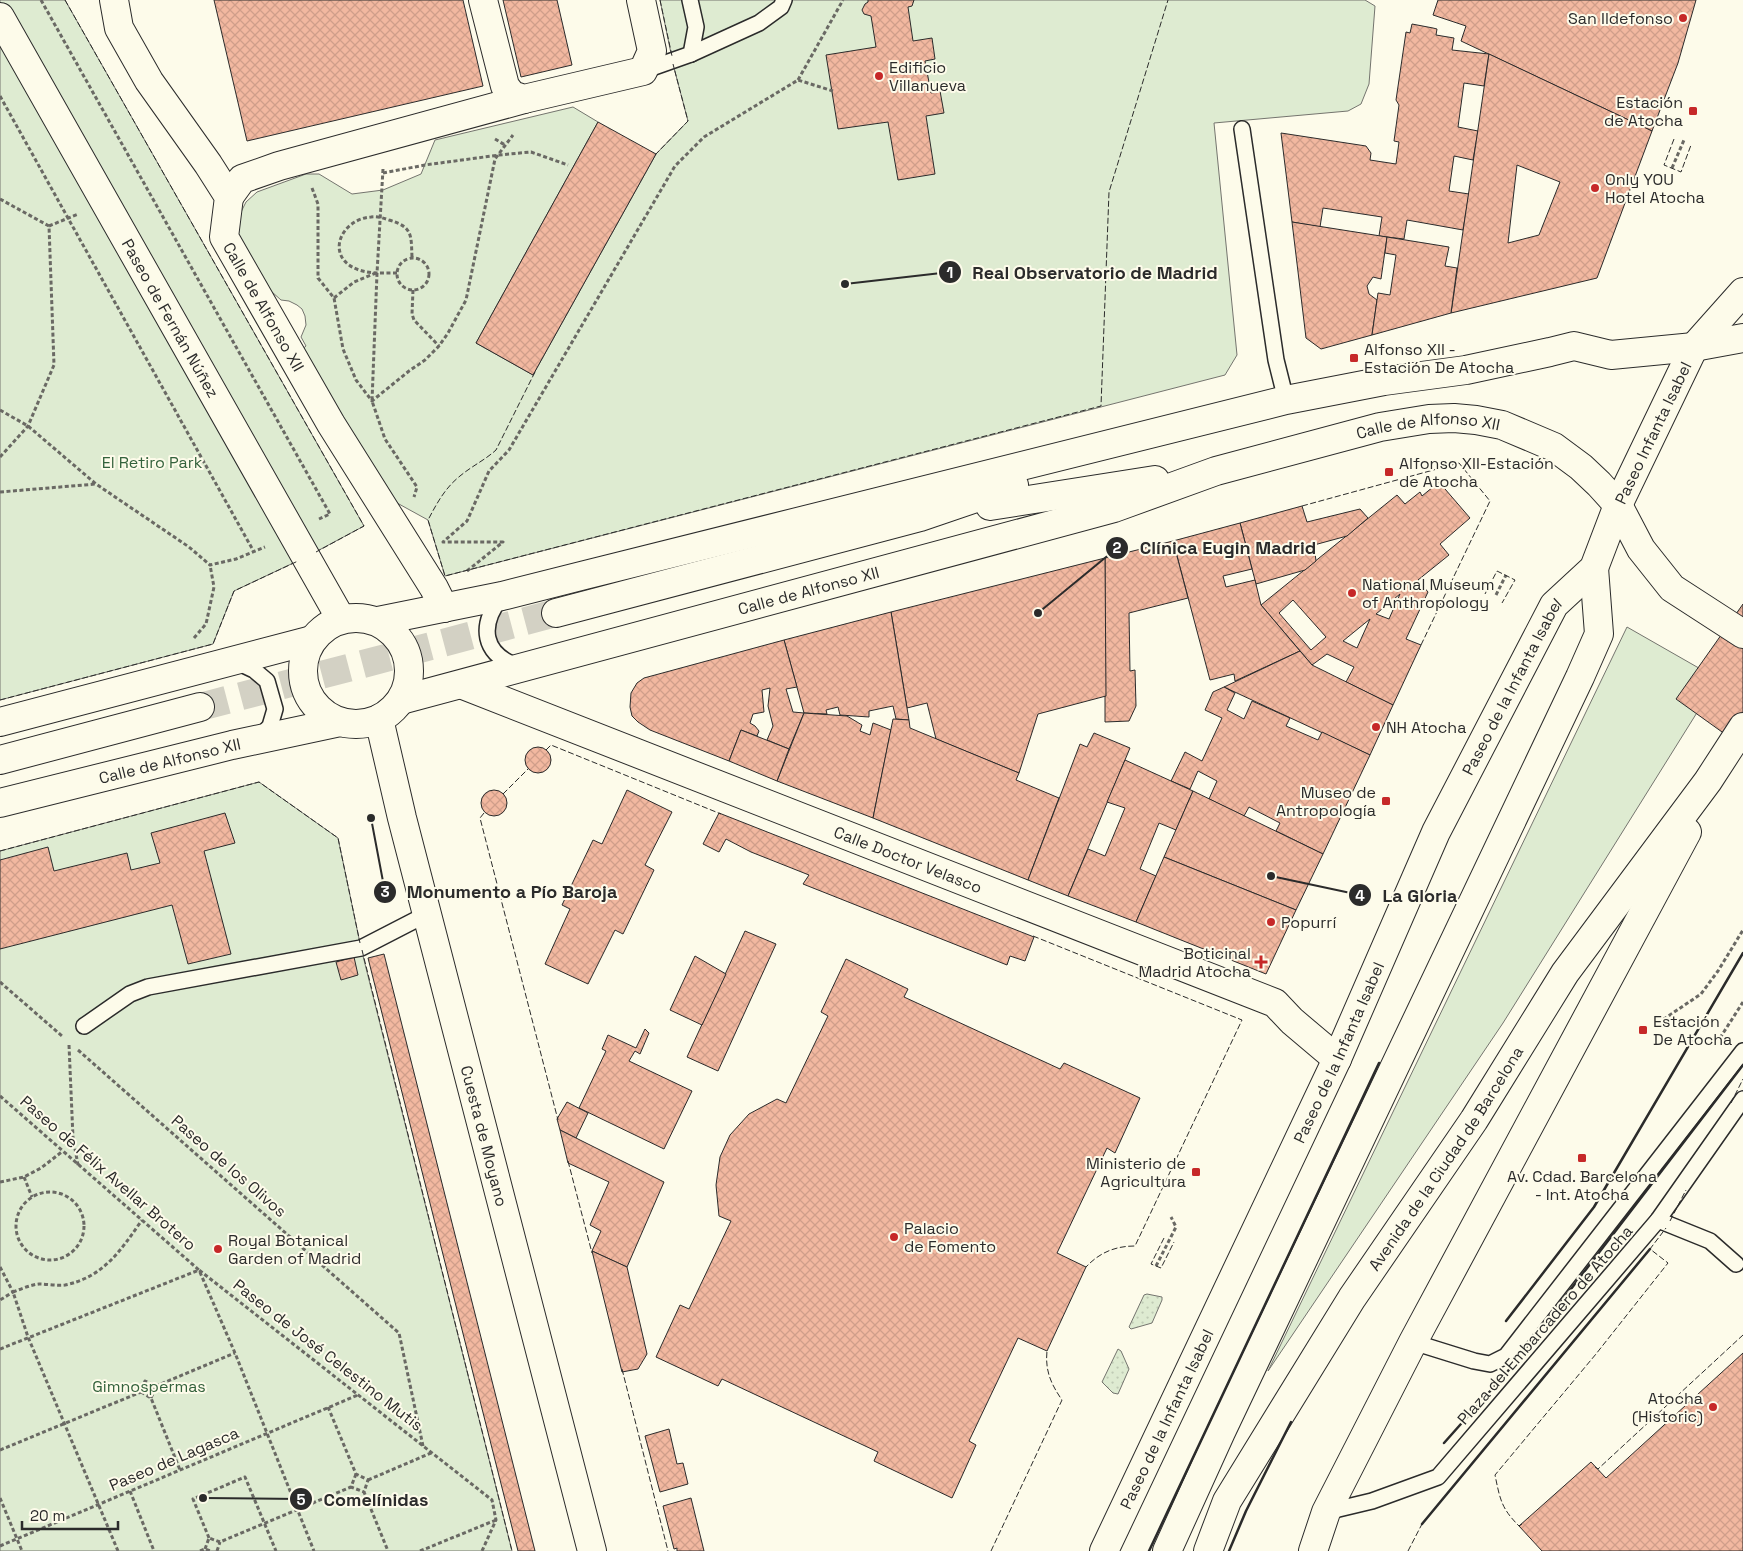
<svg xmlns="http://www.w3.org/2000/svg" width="1743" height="1551" font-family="'Space Grotesk',sans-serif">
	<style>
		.grass { fill: url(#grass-dots); stroke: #74746e }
		.green { fill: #deebd1; stroke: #74746e }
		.building { fill: url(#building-cross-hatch); stroke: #2b2b2b; fill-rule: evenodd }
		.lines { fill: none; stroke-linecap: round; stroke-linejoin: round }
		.secondary-tunnel { stroke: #d3d1c4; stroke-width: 28; stroke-dasharray: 28 14; stroke-linecap: butt }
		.lane-casing { stroke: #2b2b2b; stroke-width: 18 }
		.street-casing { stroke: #2b2b2b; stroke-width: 30 }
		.secondary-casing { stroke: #2b2b2b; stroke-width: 30 }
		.primary-casing { stroke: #2b2b2b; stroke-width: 30 }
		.path { stroke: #6a6964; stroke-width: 3; stroke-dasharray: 4 2.5; stroke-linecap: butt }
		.lane { stroke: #fdfbea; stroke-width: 15 }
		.street { stroke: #fdfbea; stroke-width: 28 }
		.secondary { stroke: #fdfbea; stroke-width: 28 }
		.primary { stroke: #fdfbea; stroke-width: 28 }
		.fence { stroke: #2b2b2b; stroke-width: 1; stroke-dasharray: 6 2.5; stroke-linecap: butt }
		.wall { stroke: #2b2b2b; stroke-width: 2.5 }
		.poi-dot { fill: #c62828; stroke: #fdfbea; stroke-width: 2 }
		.labels { text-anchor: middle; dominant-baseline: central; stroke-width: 4; stroke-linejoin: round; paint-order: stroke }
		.poi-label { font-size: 16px; fill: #2b2b2b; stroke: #fdfbea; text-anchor: start }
		.street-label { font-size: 16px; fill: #2b2b2b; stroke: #fdfbea }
		.park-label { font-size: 16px; fill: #34623c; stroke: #fdfbea }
		.leader { fill: none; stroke: #2b2b2b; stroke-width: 2 }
		.callout-dot { fill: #2b2b2b; stroke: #fdfbea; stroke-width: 2 }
		.mark-label { font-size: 15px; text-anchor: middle; font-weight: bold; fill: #fff }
		.callout-label { font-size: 18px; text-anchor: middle; font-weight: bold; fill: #2b2b2b; stroke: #fdfbea; stroke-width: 4; stroke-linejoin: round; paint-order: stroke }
	</style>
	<defs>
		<pattern id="grass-dots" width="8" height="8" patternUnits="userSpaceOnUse" patternTransform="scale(1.25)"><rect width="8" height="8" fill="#deebd1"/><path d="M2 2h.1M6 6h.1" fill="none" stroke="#bfcab4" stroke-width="1.8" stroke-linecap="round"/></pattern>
		<pattern id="building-cross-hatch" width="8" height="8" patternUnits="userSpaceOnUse" patternTransform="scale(1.25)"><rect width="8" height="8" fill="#f2b8a0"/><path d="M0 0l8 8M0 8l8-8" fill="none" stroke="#d09e8a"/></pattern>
	</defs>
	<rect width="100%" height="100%" fill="#fdfbea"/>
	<!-- grass -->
	<g class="grass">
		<polygon points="1147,1294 1162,1297 1162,1300 1152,1323 1131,1329 1129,1327 1144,1295"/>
		<polygon points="1118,1349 1121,1351 1129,1369 1118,1394 1113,1393 1102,1382"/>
	</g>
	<!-- green -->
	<g class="green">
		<polygon points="0,0 65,0 364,526 306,557 234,591 213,644 0,700"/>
		<polygon points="660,0 1365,0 1375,6 1369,84 1361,104 1348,111 1214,123 1237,355 1225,375 445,576 428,520 388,498 300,351 306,346 301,337 306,325 305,316 302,309 297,305 289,301 281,300 263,284 238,238 237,227 239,216 246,202 257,192 306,174 319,174 352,194 383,190 421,174 435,140 573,107 598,122 476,343 533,375 656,154 688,121 674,68"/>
		<polygon points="1627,627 1718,679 1503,1023 1268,1371"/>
		<polygon points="259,782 338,838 361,948 512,1551 0,1551 0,851"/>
	</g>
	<!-- building -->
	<g class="building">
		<polygon points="214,0 463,0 483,86 247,141"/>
		<polygon points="503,0 557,0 572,65 521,77"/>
		<polygon points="868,0 914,0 912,6 908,7 913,41 932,38 935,59 925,61 931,93 940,91 944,113 926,116 935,174 898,180 888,122 838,129 826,55 876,47 871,16 864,14 862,10 865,4 868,2"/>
		<polygon points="1438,0 1696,0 1678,63 1652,131 1461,41 1466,26 1433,15"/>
		<polygon points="1412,24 1433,28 1437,29 1436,35 1454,38 1452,50 1489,54 1484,86 1464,83 1458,127 1478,131 1473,160 1454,156 1449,191 1469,194 1463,230 1407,220 1404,239 1387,237 1379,236 1382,217 1323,208 1320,227 1292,222 1281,133 1366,146 1371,153 1370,160 1396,164 1399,142 1394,141 1399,105 1396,100 1406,32 1410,33"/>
		<path d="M1489,54L1652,131L1597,278L1451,313ZM1517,165L1560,182L1539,235L1508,243Z"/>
		<polygon points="598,122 656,154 533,375 476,343"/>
		<polygon points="1292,222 1387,237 1381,279 1373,277 1367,286 1369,294 1377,300 1372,335 1321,349 1306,338"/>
		<polygon points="1387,237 1449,247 1445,266 1457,268 1451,313 1372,335 1378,293 1390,295 1396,255 1385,253"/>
		<path d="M1439,482L1470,518L1440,544L1449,555L1418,580L1428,592L1406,639L1421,645L1393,705L1346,682L1354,667L1327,654L1312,665L1261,605L1397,495L1405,504L1420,492L1422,496ZM1400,594L1389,619L1376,614ZM1293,600L1326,637L1311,650L1279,613ZM1370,619L1357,648L1343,641Z"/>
		<polygon points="1302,506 1307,522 1360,509 1368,518 1347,536 1314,545 1316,561 1305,570 1256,584 1240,523"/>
		<polygon points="1240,523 1252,569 1223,576 1226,587 1255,580 1261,605 1300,651 1235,681 1234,674 1210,680 1173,541"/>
		<polygon points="1173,541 1188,598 1129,613 1130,671 1135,670 1136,706 1129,721 1105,722 1105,558"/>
		<polygon points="1105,558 1106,696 1038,714 1019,773 936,739 927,703 907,708 891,612"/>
		<polygon points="1743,604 1743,747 1676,699"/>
		<polygon points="891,612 909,720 896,719 893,706 869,711 869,717 840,715 838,707 826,710 827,714 804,713 784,640"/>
		<polygon points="784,640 797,687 786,689 793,712 804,713 789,749 767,740 773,726 768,706 770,688 762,690 764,712 753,714 750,723 755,726 759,731 757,736 741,730 729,761 650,730 638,722 632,716 630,707 631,693 637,683 644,678"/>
		<polygon points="1300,651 1312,665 1393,705 1370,755 1224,687"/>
		<polygon points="1224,687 1235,693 1227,710 1244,719 1252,701 1290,718 1286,726 1318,740 1322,732 1370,755 1323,854 1276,831 1280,823 1249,807 1244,816 1209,799 1217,781 1198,771 1190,789 1171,781 1185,752 1202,761 1222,718 1205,710 1213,692"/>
		<polygon points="804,713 847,716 862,725 860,731 870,735 873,723 891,730 873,818 777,781"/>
		<polygon points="893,719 909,720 910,728 1019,773 1016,780 1059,798 1028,880 873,818"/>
		<polygon points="741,730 789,749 777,781 729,761"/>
		<polygon points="1094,733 1130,748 1068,896 1028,880 1080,744 1087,747"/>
		<circle cx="538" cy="760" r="13"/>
		<polygon points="1125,760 1193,791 1176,830 1159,823 1140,869 1156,876 1136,922 1068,896 1088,849 1105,856 1125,808 1107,802"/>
		<circle cx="494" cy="803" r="13"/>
		<polygon points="627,790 672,812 645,865 654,870 623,934 615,930 588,984 545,964 570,909 562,905 593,840 602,844"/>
		<polygon points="1193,791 1323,854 1296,910 1164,857"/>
		<polygon points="225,813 235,843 204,851 231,954 188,964 172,905 0,949 0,860 48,847 54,871 127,853 131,870 160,863 151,833"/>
		<polygon points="719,813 1034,937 1025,961 1010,956 1007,965 803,884 809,875 751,852 726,839 719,852 703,844"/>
		<polygon points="1164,857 1296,910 1266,974 1136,922"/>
		<polygon points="745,931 776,944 718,1071 687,1057"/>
		<polygon points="384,954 535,1551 518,1551 368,958"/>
		<polygon points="695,956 726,974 702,1025 670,1010"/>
		<polygon points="354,957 358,975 341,980 336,962"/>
		<polygon points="846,959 908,989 904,997 1060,1069 1064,1063 1140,1098 1115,1153 1107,1148 1057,1253 1086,1267 1047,1351 1018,1338 969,1441 976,1445 952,1498 874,1461 878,1452 722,1379 718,1386 656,1357 680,1305 689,1309 731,1221 719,1216 716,1185 720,1157 730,1135 749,1114 777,1099 786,1103 828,1016 821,1012"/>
		<polygon points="645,1029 649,1033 640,1054 635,1051 629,1061 692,1091 664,1149 579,1108 606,1051 602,1049 608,1035 636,1048"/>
		<polygon points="567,1102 588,1113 576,1138 560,1130 557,1119"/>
		<polygon points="560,1130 664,1182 627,1267 592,1251 601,1231 590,1225 609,1182 568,1163"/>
		<polygon points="592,1251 627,1267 647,1354 638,1369 622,1372"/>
		<polygon points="1743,1353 1743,1551 1542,1551 1519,1526 1591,1462 1606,1478"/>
		<polygon points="669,1429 677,1464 683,1463 688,1484 660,1492 645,1436"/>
		<polygon points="691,1498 704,1551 677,1551 677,1548 674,1549 663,1506"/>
	</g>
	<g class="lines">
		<!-- secondary-tunnel -->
		<polyline class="secondary-tunnel" points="200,707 556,613"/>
		<!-- lane casing -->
		<g class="lane-casing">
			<g id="lane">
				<polyline points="691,54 759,23 781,7 784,0"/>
				<polyline points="643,71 691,54 696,27 690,0"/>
				<polyline points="1242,129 1276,360 1286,400"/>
				<path d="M501,597C479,626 482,654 519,667"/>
				<polyline points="235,661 254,670 267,681 275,709 270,726 259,738"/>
				<polyline points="84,1026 130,994 148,987 361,948 427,914"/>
				<polyline points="1658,1220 1710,1241 1736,1264"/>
				<polyline points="1413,1342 1474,1361 1490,1364 1506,1356 1743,1051"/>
				<polyline points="1326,1512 1372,1501 1438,1477 1658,1220 1743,1099"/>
			</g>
		</g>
		<!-- street casing -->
		<g class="street-casing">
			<g id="street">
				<path id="s1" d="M114,0L119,28L149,81L208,164L229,197L224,237L331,424L434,588L444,608"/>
				<polyline points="483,0 505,86 512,95 524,99 643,71 652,51 641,0"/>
				<path id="s2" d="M0,17L341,619"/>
				<polyline points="229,197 242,179 279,166 524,99"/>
				<path id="s3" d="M463,685L1275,1003L1292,1021L1337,1059"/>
				<path id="s4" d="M379,719L402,818L592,1551"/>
			</g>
		</g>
		<!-- secondary casing -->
		<g class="secondary-casing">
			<g id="secondary">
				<polyline points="990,506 1155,480"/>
				<polyline points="556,613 920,517 1014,485"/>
				<circle cx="356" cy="671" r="53"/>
				<polyline points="378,621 502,596 585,575 1286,400 1384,381 1466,370 1550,352 1574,346 1611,355 1694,347"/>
				<path id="s5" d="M401,700L1114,508L1216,471L1380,427L1429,419L1454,418L1476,420L1502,425L1554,447L1581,467L1599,484L1618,505"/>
				<polyline points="0,722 312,640"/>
				<polyline points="0,760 200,707"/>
				<path id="s6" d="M0,803L232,745L340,722"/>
			</g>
		</g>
		<!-- primary casing -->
		<g class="primary-casing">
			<g id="primary">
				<polyline points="1694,347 1743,338"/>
				<polyline points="1618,505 1641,549 1672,588 1743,634"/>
				<path id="s7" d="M1104,1551L1337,1059L1436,832L1554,605L1594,568L1618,505L1694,347L1743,292"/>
				<polyline points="1167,1551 1221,1432 1580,677 1599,634 1594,568"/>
				<path id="s8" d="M1208,1551L1227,1501L1352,1298L1474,1120L1565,973L1708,781L1743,727"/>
				<polyline points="1313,1551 1326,1512 1413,1342 1687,832"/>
			</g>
		</g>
		<!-- path -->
		<g class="path">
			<polyline points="41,0 330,514 319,519"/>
			<polyline points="798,80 843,0"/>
			<polyline points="0,96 254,552"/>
			<polyline points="495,139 505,145"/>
			<polyline points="1672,168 1684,140"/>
			<polyline points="383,169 377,273 372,401 385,439 417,487 414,497"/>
			<polyline points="383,173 425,165 499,155 531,152 568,165"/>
			<polyline points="312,188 318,204 318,278 334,298 343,349 356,380 372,401 409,371 425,360 439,346 448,333 466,300 495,159 513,135"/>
			<polyline points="0,199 49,226"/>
			<polyline points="49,226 78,214"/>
			<circle cx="413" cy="274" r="16"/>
			<path d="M397,273C384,273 371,274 359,270C324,258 340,219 371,217C377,216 383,218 389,220C413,227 411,235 412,257"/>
			<polyline points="413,290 412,314 414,320 439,346"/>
			<polyline points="334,298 354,282 376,273"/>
			<polyline points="0,410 28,426 96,484 189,547 210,565 236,559 265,547"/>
			<polyline points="0,457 28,426 54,365 49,226"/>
			<polyline points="0,492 96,484"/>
			<polyline points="467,571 503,542 443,542 467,521 489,471 509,450 675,166 704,137 798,80 833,91"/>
			<polyline points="1496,595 1506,575"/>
			<polyline points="194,638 206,624 214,587 210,565"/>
			<polyline points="0,982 62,1036"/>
			<polyline points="1658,1023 1701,994 1718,971 1743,930"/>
			<polyline points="1720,1038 1743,1002"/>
			<polyline points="69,1045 73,1138 78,1165"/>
			<polyline points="78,1050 399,1333 423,1446"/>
			<polyline points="0,1096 199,1270 235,1353 314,1551"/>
			<polyline points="24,1177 32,1197"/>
			<polyline points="0,1182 24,1177 41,1168 63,1151"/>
			<circle cx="50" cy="1226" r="34"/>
			<polyline points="1156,1266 1176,1227 1171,1217"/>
			<polyline points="0,1267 13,1292 0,1300"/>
			<polyline points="0,1349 199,1270 492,1500 496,1520 482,1551"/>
			<polyline points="141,1392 151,1398 180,1470"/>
			<polyline points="151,1398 156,1386"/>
			<polyline points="328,1407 356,1474 368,1480 364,1492 388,1551"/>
			<polyline points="0,1450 141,1392 145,1381 156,1386 235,1353"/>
			<polyline points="356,1474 351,1487 364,1492"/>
			<polyline points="368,1480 431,1453"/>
			<polyline points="130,1491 154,1551"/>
			<polyline points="0,1498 22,1551"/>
			<polyline points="209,1538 193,1499 245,1477 276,1551"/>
			<polyline points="0,1546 358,1395"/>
			<polyline points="205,1549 209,1538 220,1542 351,1487"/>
			<path d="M118,1551L28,1337L13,1292C21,1289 30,1285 39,1284C47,1284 57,1286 65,1285C104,1277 121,1250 142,1220"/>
			<polyline points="200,1551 205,1549 211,1551"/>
			<polyline points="217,1551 220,1542"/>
			<polyline points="420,1551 496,1520"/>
		</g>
		<!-- lane -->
		<use href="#lane" class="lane"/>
		<!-- street -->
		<use href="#street" class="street"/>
		<!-- secondary -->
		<use href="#secondary" class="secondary"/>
		<!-- primary -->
		<use href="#primary" class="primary"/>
		<!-- fence -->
		<g class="fence">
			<polyline points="65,0 364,526 316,552"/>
			<polyline points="660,0 672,56"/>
			<polyline points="1674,139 1664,165 1681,172 1691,145"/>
			<polyline points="655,155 688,121 673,64"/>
			<path d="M535,372L496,450C485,460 472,466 460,476C445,488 437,503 428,520L445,576L1101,406L1109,192L1168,0"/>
			<polyline points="1302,506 1459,463 1490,501 1421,645"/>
			<polyline points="1485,594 1497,571 1515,580 1502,603"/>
			<polyline points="0,700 213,644 234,591 298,561"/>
			<polyline points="546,750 551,745 721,814"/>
			<polyline points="503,794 528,769"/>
			<polyline points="484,813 480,818 558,1120"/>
			<polyline points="0,851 259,782 338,838 360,943"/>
			<path d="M1033,936L1242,1020L1135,1246C1116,1246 1100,1252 1086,1267"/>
			<polyline points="362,950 512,1551"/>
			<polyline points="1731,1103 1743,1079"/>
			<polyline points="568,1161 592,1253"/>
			<polyline points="1670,1221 1686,1190"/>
			<polyline points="1164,1238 1151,1264 1161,1268 1174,1242"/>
			<polyline points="622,1369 668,1551"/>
			<polyline points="1595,1467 1598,1469 1743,1335"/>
			<path d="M1522,1524L1519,1526C1501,1508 1500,1499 1495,1475L1596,1354L1668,1263L1650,1249L1666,1228"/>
			<path d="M991,1551L1062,1400C1051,1384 1045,1371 1047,1351"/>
			<polyline points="1408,1551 1422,1524"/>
		</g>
		<!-- wall -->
		<g class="wall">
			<polyline points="1506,1321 1594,1207 1743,953"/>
			<polyline points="1444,1443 1508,1371 1743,1065"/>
			<polyline points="1422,1524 1650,1249"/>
			<polyline points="1149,1551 1379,1063"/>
			<polyline points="1229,1551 1246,1511 1291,1422"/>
		</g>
	</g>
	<!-- markers -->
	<g class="poi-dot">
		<circle cx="1683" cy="18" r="5"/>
		<circle cx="879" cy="76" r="5"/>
		<rect x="1688" y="106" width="10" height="10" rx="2.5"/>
		<circle cx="1595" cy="188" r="5"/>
		<rect x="1349" y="353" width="10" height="10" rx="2.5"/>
		<rect x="1384" y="467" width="10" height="10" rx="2.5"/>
		<circle cx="1352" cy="593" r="5"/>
		<circle cx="1376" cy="727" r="5"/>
		<rect x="1381" y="796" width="10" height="10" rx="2.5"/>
		<circle cx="1271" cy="922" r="5"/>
		<path d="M1258.5 954.5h5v5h5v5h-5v5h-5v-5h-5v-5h5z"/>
		<rect x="1638" y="1025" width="10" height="10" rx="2.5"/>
		<rect x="1577" y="1153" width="10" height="10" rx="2.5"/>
		<rect x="1191" y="1167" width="10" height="10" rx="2.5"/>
		<circle cx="894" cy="1237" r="5"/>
		<circle cx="218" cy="1249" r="5"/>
		<circle cx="1713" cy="1407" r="5"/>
	</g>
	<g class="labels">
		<!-- poi labels -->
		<g class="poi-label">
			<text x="1673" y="18" text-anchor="end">San Ildefonso</text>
			<text x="889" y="67">Edificio<tspan x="889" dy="18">Villanueva</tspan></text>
			<text x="1683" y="102" text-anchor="end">Estación<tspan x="1683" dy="18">de Atocha</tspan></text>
			<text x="1605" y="179">Only YOU<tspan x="1605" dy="18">Hotel Atocha</tspan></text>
			<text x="1364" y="349">Alfonso XII -<tspan x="1364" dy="18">Estación De Atocha</tspan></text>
			<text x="1399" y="463">Alfonso XII-Estación<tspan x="1399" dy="18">de Atocha</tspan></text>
			<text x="1362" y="584">National Museum<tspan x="1362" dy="18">of Anthropology</tspan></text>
			<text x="1386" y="727">NH Atocha</text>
			<text x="1376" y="792" text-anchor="end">Museo de<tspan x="1376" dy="18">Antropología</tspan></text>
			<text x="1281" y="922">Popurrí</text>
			<text x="1251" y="953" text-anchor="end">Boticinal<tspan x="1251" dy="18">Madrid Atocha</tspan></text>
			<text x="1653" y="1021">Estación<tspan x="1653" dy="18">De Atocha</tspan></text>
			<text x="1186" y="1163" text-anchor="end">Ministerio de<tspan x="1186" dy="18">Agricultura</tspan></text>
			<text x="1582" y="1176" text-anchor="middle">Av. Cdad. Barcelona<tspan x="1582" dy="18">- Int. Atocha</tspan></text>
			<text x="904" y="1228">Palacio<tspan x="904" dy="18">de Fomento</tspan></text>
			<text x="228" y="1240">Royal Botanical<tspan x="228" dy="18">Garden of Madrid</tspan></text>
			<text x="1703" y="1398" text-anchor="end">Atocha<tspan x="1703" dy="18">(Historic)</tspan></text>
		</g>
		<!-- street labels -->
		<g class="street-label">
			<text stroke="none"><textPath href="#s1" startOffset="351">Calle de Alfonso XII</textPath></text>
			<text stroke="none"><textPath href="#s2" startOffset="346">Paseo de Fernán Núñez</textPath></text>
			<text stroke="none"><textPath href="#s5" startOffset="1065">Calle de Alfonso XII</textPath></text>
			<text stroke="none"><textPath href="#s7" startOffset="1250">Paseo Infanta Isabel</textPath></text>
			<text stroke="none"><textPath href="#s5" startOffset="422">Calle de Alfonso XII</textPath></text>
			<text stroke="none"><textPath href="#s7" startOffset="956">Paseo de la Infanta Isabel</textPath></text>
			<text stroke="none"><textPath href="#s6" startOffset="175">Calle de Alfonso XII</textPath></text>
			<text stroke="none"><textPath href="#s3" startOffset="478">Calle Doctor Velasco</textPath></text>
			<text stroke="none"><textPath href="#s7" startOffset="551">Paseo de la Infanta Isabel</textPath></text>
			<text stroke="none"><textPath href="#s4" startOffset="430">Cuesta de Moyano</textPath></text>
			<text stroke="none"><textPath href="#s8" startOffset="460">Avenida de la Ciudad de Barcelona</textPath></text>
			<text transform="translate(229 1166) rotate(41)">Paseo de los Olivos</text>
			<text transform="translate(108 1173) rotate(41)">Paseo de Félix Avellar Brotero</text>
			<text transform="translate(1545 1325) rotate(-49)">Plaza del Embarcadero de Atocha</text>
			<text transform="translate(328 1355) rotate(38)">Paseo de José Celestino Mutis</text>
			<text stroke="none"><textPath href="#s7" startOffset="146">Paseo de la Infanta Isabel</textPath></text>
			<text transform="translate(174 1459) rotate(-23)">Paseo de Lagasca</text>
		</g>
		<!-- park labels -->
		<g class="park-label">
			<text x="152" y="462">El Retiro Park</text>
			<text x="149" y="1386">Gimnospermas</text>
		</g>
	</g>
	<!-- callouts -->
	<path class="leader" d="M845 284L950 272M1038 613L1117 548M371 818L385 892M1271 876L1360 895M203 1498L301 1499"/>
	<g class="callout-dot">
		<circle cx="845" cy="284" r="5"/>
		<circle cx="1038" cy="613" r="5"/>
		<circle cx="371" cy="818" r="5"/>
		<circle cx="1271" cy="876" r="5"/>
		<circle cx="203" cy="1498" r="5"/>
		<circle cx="950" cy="272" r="12"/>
		<circle cx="1117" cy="548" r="12"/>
		<circle cx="385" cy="892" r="12"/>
		<circle cx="1360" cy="895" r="12"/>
		<circle cx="301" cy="1499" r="12"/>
	</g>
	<g class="mark-label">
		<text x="950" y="278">1</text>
		<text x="1117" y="553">2</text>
		<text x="385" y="897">3</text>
		<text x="1360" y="901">4</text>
		<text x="301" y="1505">5</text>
	</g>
	<g class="callout-label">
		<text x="1095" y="279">Real Observatorio de Madrid</text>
		<text x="1228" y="554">Clínica Eugin Madrid</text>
		<text x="512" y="898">Monumento a Pío Baroja</text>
		<text x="1420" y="902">La Gloria</text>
		<text x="376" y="1506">Comelínidas</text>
	</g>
	<!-- scale -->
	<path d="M22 1521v8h96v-8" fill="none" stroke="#2b2b2b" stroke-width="2.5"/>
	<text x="30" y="1521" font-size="15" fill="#2b2b2b" stroke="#fdfbea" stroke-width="4" paint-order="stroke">20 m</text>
</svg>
